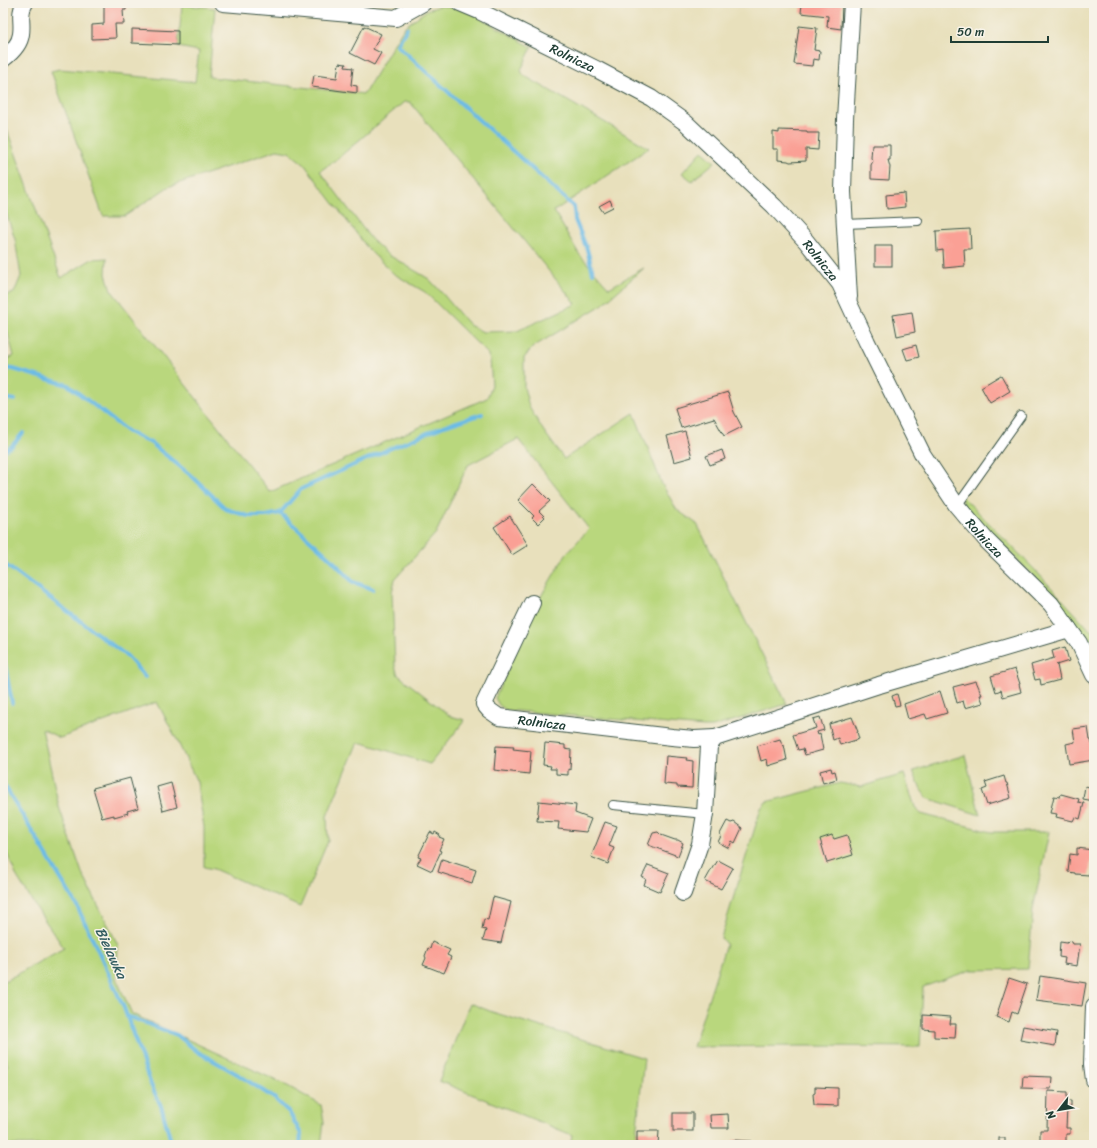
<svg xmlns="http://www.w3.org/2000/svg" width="1097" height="1148" font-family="Sriracha,sans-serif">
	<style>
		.green { fill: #b9d77d; stroke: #6c8a58; fill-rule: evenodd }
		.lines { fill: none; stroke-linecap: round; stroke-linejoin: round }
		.stream { stroke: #6cbbe6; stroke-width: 4 }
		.building { fill: #faa095 }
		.lane-casing { stroke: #3d5548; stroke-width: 10 }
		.street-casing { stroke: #3d5548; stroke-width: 18 }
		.lane { stroke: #fff; stroke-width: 8 }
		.street { stroke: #fff; stroke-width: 16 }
		.labels { text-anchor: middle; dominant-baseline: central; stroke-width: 3; stroke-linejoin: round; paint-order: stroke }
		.street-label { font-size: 13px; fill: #1f3d34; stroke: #f7f3e8 }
		.water-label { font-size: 14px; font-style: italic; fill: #325c60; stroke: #f7f3e8 }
	</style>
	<rect width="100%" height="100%" fill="#f7f3e8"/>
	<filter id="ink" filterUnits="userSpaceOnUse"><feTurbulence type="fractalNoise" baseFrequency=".025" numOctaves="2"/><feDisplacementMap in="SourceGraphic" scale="8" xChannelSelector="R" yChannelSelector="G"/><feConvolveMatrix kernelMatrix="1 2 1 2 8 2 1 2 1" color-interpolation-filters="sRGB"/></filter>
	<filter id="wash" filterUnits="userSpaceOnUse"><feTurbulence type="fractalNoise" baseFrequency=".012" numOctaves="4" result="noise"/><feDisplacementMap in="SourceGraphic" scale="16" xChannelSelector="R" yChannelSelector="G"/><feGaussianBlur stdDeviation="0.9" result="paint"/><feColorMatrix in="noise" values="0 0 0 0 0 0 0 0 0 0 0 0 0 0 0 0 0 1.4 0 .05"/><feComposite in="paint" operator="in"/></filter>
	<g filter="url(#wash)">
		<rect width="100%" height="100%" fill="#e8e0bc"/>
		<!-- green -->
		<g class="green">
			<path d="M182,5L215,8L209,77L364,94L404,27L427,10L440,6L461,7L532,47L521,70L523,75L649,148L554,211L579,254L609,288L644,268L602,305L533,347L524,358V387L529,407L543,430L564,459L634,413L662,484L677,510L697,524L787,704L713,727H704L506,710L499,705L495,698L537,603L566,554L589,529L518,439L468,465L436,533L395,579L392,592L395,666L398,675L450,716L465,720L430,764L363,743L357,744L327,816L328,841L300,907L214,869L204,867V827L197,782L176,738L157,702L60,738L42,729L59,807L82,873L118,945L116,978L132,1014L284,1084L321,1105L324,1122L321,1145H3V1068L8,1065L3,1055V982L64,948L35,906L16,875L3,844V360H6L14,356L3,315V296L14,293L21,276L15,239L3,204V119L61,278L92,259L107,258L106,274L111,290L270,492L487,398L492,385L490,360L487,353L425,292L394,274L369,250L304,164L289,152L277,150L168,187L125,216H103L51,71L60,69L195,82L199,51L178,47ZM404,102H410L576,304L517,331L483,332L469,325L442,293L429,279L387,254L371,239L320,171L337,159Z"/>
			<polygon points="702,151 715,162 692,181 682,173"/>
			<polygon points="959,493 1035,570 1091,631 1094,628 1094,646 1091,647 1039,582 964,505"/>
			<polygon points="965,755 980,815 927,798 921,790 913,771"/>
			<polygon points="904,774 915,807 921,814 991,832 1049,832 1033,909 1028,969 971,970 923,987 920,1047 807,1046 693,1047 726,944 721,938 761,808 766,802 840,783 861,787"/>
			<polygon points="470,1003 492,1012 644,1058 635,1145 570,1145 572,1135 439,1081"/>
		</g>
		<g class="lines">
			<!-- stream -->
			<g class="stream">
				<polyline points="407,28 397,45 574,207 575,220 587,249 593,273"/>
				<polyline points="3,368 13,369 68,385 128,432 151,443 194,478 226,509 248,516 266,516 280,513 301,489 389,449 444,426 482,414"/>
				<polyline points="3,398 15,400"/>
				<polyline points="3,451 12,446 23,433"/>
				<polyline points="280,513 330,558 353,582 373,589"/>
				<polyline points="3,563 127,656 145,677"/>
				<polyline points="3,655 12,703"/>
				<polyline points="3,783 76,904 101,957 124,1008 151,1085 161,1106 172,1145"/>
				<polyline points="127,1016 177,1035 198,1052 239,1075 274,1098 289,1112 301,1134 300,1145"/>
			</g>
		</g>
		<g id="blocks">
			<!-- building -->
			<g class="building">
				<polygon points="104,3 126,3 126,10 123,10 124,24 115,24 116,38 92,39 92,25 104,24"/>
				<polygon points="802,3 842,4 841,29 827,27 828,16 801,13"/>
				<polygon points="364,26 381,34 373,49 381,53 374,65 350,53"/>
				<polygon points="799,26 817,28 814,50 820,51 819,60 813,59 812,66 794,64"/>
				<polygon points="132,29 178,31 178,45 132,43"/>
				<polygon points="339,63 346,64 345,67 353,68 351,85 357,86 357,93 312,87 314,75 337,78"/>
				<polygon points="779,130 807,131 807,133 819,133 818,150 806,149 806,161 790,162 788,161 778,160 778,149 773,149 773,132 779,133"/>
				<polygon points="872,145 890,145 890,160 888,160 890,167 889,180 871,179 871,165 873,161 871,158"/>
				<polygon points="904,193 905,207 887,209 886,195"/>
				<polygon points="610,200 613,207 603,212 599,206"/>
				<polygon points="970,229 971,249 964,249 965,266 944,268 943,250 937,251 936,231"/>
				<rect x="875" y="246" width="17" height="20"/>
				<polygon points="912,312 915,332 897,336 893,315"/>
				<polygon points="916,345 919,357 907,360 903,349"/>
				<polygon points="1001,375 1010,391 990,403 981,387"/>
				<polygon points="728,392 734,412 742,427 724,436 714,418 681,428 675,408"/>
				<polygon points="685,431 692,457 674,462 667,436"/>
				<polygon points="722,450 725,459 710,465 706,456"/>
				<polygon points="533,484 550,501 539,511 545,517 538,524 532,518 534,516 518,500"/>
				<polygon points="510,516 528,545 512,555 494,527"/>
				<polygon points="1065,647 1069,661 1056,665 1057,665 1060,680 1041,685 1040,679 1035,680 1031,665 1054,658 1052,651"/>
				<polygon points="1015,669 1020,684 1019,684 1021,692 1003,697 1001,690 996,692 991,676"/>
				<polygon points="976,681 982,695 980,695 983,703 965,708 963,701 957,703 953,687"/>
				<polygon points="940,691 947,713 927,719 925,714 908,719 904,704"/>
				<polygon points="897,694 900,705 895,706 892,696"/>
				<polygon points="820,717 824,730 817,732 818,735 820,734 823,750 805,755 803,749 798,750 793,735 816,728 813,719"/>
				<polygon points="852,717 858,732 857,732 859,739 840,745 838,738 833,740 829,724"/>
				<polygon points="1088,727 1090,740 1091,740 1092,744 1094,744 1094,760 1069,764 1066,744 1075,742 1073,729"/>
				<polygon points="780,739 783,746 784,745 787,760 768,766 767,759 761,761 757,746"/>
				<polygon points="545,743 565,745 565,749 571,750 570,770 568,769 568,775 556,774 556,769 550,769 551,766 543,765"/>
				<polygon points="496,746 514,747 513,749 531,751 529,774 494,770"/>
				<polygon points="666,756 687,758 686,760 693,761 692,788 677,787 677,785 664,784"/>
				<polygon points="831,768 832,772 835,771 837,779 823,783 820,771"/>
				<polygon points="1004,776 1006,783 1007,783 1011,798 987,805 982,790 987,788 985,782"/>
				<polygon points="130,778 138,808 127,811 128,813 114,817 114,815 102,818 93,788"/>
				<polygon points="171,783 177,807 163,811 157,787"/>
				<polygon points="1085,786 1094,788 1094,801 1083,799"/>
				<polygon points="1061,794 1079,799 1078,802 1084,803 1080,819 1075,817 1073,821 1056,817 1057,814 1050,813 1054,796 1060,797"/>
				<polygon points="539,801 576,805 575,813 591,819 586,832 558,829 559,822 537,821"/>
				<polygon points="727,821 731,823 734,822 742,828 735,843 732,841 729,848 718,842 721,836 720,834"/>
				<polygon points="605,822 617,826 609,846 614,848 608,864 591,857"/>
				<polygon points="430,832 434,834 435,832 440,835 439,837 444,839 439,850 441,851 432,871 417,864 421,858 418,857"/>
				<polygon points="658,832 661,835 675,840 678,840 683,843 678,856 648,845 653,833"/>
				<polygon points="832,835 834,839 847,835 853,855 827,863 820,839"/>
				<polygon points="1077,848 1093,850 1089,875 1075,874 1075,873 1068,872 1070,854 1077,855"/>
				<polygon points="442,859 476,870 472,883 438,872"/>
				<polygon points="718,860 733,868 721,889 705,881 714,865 715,865"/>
				<polygon points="648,865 669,873 660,892 644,885 646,879 642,877"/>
				<polygon points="493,897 511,902 501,943 483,940 486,930 482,929 484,919 488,920"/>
				<polygon points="1069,941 1072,942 1073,944 1080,944 1077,966 1064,964 1065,958 1059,957 1060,942 1067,943"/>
				<polygon points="432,942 450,950 447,955 451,957 444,973 423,965 426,958 425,956 428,948 430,949"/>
				<polygon points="1040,976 1086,983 1082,1006 1036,1000"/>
				<polygon points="1009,978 1027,984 1017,1014 1012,1012 1009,1022 996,1017"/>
				<polygon points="923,1015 951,1017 950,1024 956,1024 955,1038 934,1037 934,1030 923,1029"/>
				<polygon points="1023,1026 1057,1032 1055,1046 1020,1040"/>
				<polygon points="1023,1076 1052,1077 1051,1089 1022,1088"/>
				<polygon points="815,1087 838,1088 838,1106 814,1105 813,1094 815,1093"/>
				<polygon points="1048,1091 1067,1092 1067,1101 1071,1101 1071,1107 1067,1108 1066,1128 1070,1128 1070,1134 1066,1134 1066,1143 1047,1142 1047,1145 1040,1145 1040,1130 1047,1130"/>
				<rect x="673" y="1113" width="20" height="18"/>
				<polygon points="728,1114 729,1128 711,1128 710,1115"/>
				<polygon points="637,1131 659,1131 658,1145 637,1145"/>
				<rect x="999" y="1138" width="6" height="7"/>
				<polygon points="733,1140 751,1141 751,1145 733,1145"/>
			</g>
		</g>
	</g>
	<g filter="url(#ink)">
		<use href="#blocks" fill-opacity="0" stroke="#3d5548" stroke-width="1"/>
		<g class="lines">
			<!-- lane casing -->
			<g class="lane-casing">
				<g id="lane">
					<polyline points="845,224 918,221"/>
					<polyline points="957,506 1021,416"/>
					<polyline points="613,805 705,814"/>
				</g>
			</g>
			<!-- street casing -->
			<g class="street-casing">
				<g id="street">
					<polyline points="223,3 396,18 423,3"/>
					<path id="s1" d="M460,3L479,11L598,70L651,98L686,123L774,206L806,241L840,284L867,342L923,455L957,506L987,541L1051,604L1079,643L1094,675"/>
					<path d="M3,59C11,53 20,44 21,34C23,22 18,13 25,3"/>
					<polyline points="849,297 843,192 845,119 852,3"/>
					<path id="s2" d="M532,603L484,704L489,710L499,717L672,737L694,739L715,738"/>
					<polyline points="683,893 700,844 705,814 709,746 715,738 879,685 1069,629"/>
					<polyline points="1094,1006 1092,1064 1094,1080"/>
				</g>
			</g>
			<!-- lane -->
			<use href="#lane" class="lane"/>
			<!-- street -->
			<use href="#street" class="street"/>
		</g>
	</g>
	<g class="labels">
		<!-- street labels -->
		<g class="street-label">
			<text stroke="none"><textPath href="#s1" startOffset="125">Rolnicza</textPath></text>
			<text stroke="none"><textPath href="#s1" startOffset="449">Rolnicza</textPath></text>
			<text stroke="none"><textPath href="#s1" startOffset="773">Rolnicza</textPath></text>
			<text stroke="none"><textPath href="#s2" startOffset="175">Rolnicza</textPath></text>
		</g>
		<!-- water labels -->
		<g class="water-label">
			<text transform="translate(111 953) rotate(65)">Bielawka</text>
		</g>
	</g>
	<!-- margin -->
	<rect width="1097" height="1148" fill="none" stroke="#f7f3e8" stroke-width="16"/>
	<!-- north arrow -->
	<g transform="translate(1059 1110) rotate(239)" stroke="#f7f3e8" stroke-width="3" paint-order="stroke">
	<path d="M0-3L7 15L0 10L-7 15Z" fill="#1f3d34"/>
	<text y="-6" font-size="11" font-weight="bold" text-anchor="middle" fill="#1f3d34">N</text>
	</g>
	<!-- scale -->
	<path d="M951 36v6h97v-6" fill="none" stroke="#1f3d34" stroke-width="2"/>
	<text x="957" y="36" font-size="12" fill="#1f3d34" stroke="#f7f3e8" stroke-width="3" paint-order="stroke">50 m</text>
</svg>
